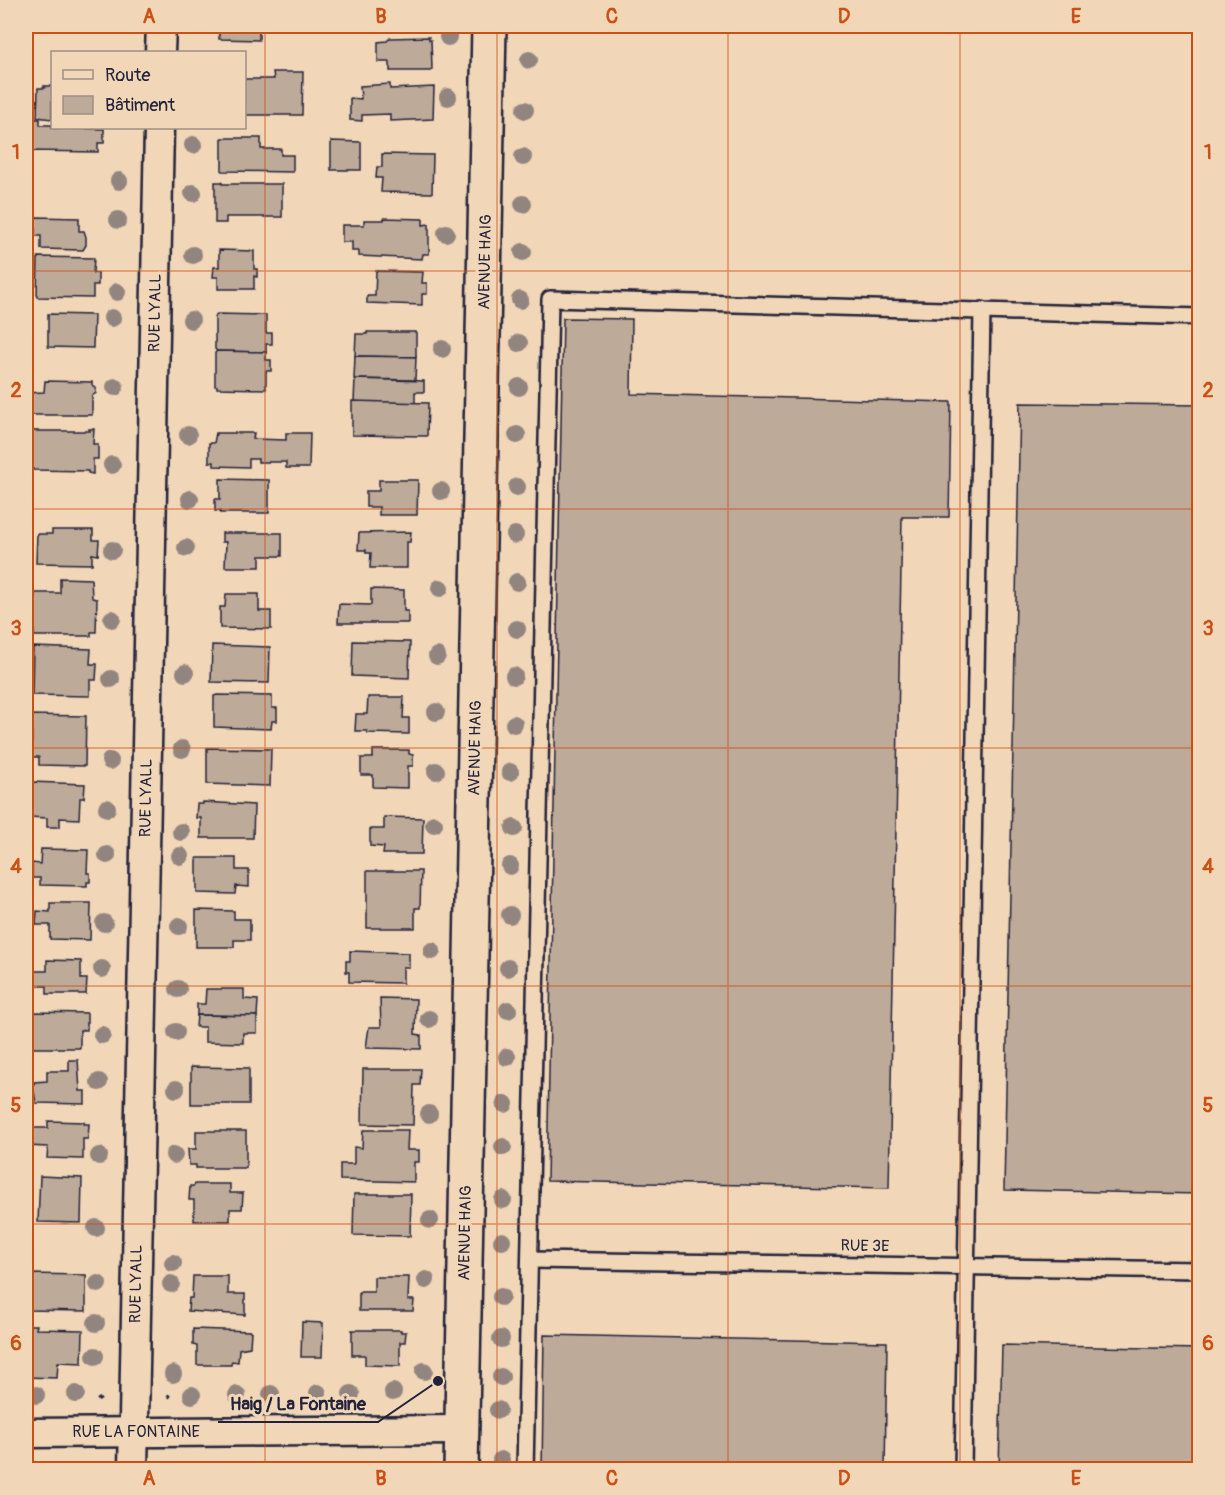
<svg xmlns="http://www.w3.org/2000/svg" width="1225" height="1495" font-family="Pangolin,sans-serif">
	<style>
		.building { fill: #beaa99; stroke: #22223b; stroke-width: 1.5 }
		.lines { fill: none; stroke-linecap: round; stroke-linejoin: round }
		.service-casing { stroke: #22223b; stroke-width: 20 }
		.minor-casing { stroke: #22223b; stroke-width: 33 }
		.tertiary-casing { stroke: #22223b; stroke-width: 38 }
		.path { stroke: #22223b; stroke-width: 4; stroke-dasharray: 4.5 4.5; stroke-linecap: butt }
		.service { stroke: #f1d7b8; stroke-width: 15 }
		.minor { stroke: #f1d7b8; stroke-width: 28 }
		.tertiary { stroke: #f1d7b8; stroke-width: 33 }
		.tree { fill: #92847f }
		.grid { fill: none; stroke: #ca5113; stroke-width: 1.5; stroke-opacity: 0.55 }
		.labels { text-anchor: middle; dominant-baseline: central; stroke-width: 6; stroke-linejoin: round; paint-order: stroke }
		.street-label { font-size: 16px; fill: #22223b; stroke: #f1d7b8 }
		.leader { fill: none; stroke: #22223b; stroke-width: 2 }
		.callout-dot { fill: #22223b; stroke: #f1d7b8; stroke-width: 2 }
		.callout-label { font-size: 18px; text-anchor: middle; font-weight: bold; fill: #22223b; stroke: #f1d7b8; stroke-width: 6; stroke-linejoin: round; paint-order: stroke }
		.neatline { fill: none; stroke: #ca5113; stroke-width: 2 }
		.grid-label { font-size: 20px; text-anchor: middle; font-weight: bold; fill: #ca5113 }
	</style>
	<rect width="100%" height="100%" fill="#f1d7b8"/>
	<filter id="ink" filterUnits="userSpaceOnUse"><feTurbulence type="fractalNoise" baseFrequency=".0167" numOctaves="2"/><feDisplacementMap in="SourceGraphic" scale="12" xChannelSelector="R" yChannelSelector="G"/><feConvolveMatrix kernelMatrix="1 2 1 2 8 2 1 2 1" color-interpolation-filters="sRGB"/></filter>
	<g filter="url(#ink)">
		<!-- building -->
		<g class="building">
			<polygon points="213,26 259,26 259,40 219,39 219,34 213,30"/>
			<polygon points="429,37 429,40 431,40 432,69 430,71 390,71 390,62 378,62 378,42 387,41 390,38"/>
			<polygon points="273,72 303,72 302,115 244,115 244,79 274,79"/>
			<polygon points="390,84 390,89 434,87 433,119 390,121 390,114 362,115 362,121 350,120 350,98 361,99 360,86"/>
			<polygon points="44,86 52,86 52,119 37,117 38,88 45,88"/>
			<polygon points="26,119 40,119 40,125 52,125 52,128 104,129 104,143 98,143 98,152 28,151 27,168 26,168"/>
			<polygon points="222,138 261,138 261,149 281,149 281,155 293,155 293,172 222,171"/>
			<polygon points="331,141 361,142 361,170 331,170"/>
			<polygon points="382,154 433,155 432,193 381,192 382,178 376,178 377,167 382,167"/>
			<polygon points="215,182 222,182 222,184 282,184 282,217 226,217 226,223 215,223"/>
			<polygon points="35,217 79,218 79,231 84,231 86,237 86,245 83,250 41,249 41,236 35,236"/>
			<polygon points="384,218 423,219 423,225 429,224 429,254 423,254 422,259 359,256 359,251 352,251 352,242 342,242 342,225 364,225 364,220 384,220"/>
			<polygon points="219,250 254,251 254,269 257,269 257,277 254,276 254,289 218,289 218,277 213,277 214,267 219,267"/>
			<polygon points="38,257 94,258 93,273 98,273 98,285 93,285 93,298 37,297"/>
			<polygon points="376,271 423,272 422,283 427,283 427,294 422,294 422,305 367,303 367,296 375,296"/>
			<polygon points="48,314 94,315 93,348 48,347"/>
			<polygon points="217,314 266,315 266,333 272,333 272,344 266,344 266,352 217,351 215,349 215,317"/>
			<polygon points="563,318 632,319 631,394 951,402 949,517 902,517 889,1188 547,1181"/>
			<polygon points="367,332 416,332 416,357 355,356 356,334 367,334"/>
			<polygon points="217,351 266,352 266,360 271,360 271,371 266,371 266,389 217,388 217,386 215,386 215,353"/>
			<polygon points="355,356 416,357 415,380 354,379"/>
			<polygon points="355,379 424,381 424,392 415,392 415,403 354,402"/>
			<polygon points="45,381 92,382 92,385 96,388 96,393 92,396 92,415 26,415 26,393 44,392"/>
			<polygon points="352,401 428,403 427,436 352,435"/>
			<polygon points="1020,403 1200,405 1200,1194 1004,1190"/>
			<polygon points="89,429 94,429 93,444 98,444 98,459 93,459 93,474 88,473 88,471 33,470 33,469 28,469 28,458 26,458 26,431 90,431"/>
			<polygon points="216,433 254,433 253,439 286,440 286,433 310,433 309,468 286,468 286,462 258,462 258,459 249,459 249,467 214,466 214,462 209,462 209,443 214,443"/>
			<polygon points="220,479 269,480 269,513 220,513 220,511 215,511 215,499 220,499"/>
			<polygon points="379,480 418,480 417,515 379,515 379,507 366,507 366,491 379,491"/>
			<polygon points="52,530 93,530 93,540 99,540 98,555 92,554 92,564 36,563 37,534 52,534"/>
			<polygon points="411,532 410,542 407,542 407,568 370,568 371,553 366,553 366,550 358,550 359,533"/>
			<polygon points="222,533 282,533 282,556 260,556 260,567 225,567 226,542 222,542"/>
			<polygon points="60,578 91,579 92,598 97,599 96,632 91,632 91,636 34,636 34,631 29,631 29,597 35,597 34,593 60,593"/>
			<polygon points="371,589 404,590 404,611 408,611 408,623 338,623 339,604 371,605"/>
			<polygon points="226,594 259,594 259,611 271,611 271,629 220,628 220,607 225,607"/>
			<polygon points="353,641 410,642 409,678 352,676"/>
			<polygon points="212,645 270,647 269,683 211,682"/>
			<polygon points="33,647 91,649 90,664 97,664 96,680 90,680 90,696 32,695"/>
			<polygon points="217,695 272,696 272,708 277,708 277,721 272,721 271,729 214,727 214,696"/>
			<polygon points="368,697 404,697 403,718 409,718 409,734 367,733 367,731 355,731 356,714 367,714"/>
			<polygon points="26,715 86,716 85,766 39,765 39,757 31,757 32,732 26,732"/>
			<polygon points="207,748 271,749 270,786 207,784"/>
			<polygon points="373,750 409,750 409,754 413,755 413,766 408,766 408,788 373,787 373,775 361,775 361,758 373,758"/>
			<polygon points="30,782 85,784 84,798 80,798 79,819 60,818 60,827 47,827 47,818 29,817 29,795 26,795 26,783"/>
			<polygon points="203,802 254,805 253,838 201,838 201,818 196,818 197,804 203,804"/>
			<polygon points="384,817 423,818 422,854 383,854 384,847 370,846 370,829 384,829"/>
			<polygon points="41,849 88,850 87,873 90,873 90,882 87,882 87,886 40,885 40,878 32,878 32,863 40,864"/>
			<polygon points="197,858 236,858 236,870 249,870 249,887 236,886 235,894 197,893"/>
			<polygon points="367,871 421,871 420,908 415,908 415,928 367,928"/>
			<polygon points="50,903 91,903 90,940 50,939 50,925 36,925 37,911 50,912"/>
			<polygon points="196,910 234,911 234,919 250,919 250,940 234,940 234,947 196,947"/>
			<polygon points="350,951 409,953 409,967 403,967 403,983 349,982 349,972 346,972 346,961 350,961"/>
			<polygon points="47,960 81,961 81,979 87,979 86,994 47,994 47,986 34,986 34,971 47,971"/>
			<polygon points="206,989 244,989 244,999 258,1000 257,1016 197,1015 197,1004 205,1004"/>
			<polygon points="380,998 416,999 415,1034 421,1035 421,1049 366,1048 369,1027 381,1027"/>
			<polygon points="32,1012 87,1013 87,1030 80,1030 80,1048 31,1048"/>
			<polygon points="197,1015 257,1016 257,1033 243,1033 243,1043 205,1042 205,1027 196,1027"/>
			<polygon points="69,1060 78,1060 80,1091 85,1091 85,1104 36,1103 34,1092 29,1092 29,1084 34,1084 34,1082 47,1081 47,1071 69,1071"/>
			<polygon points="191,1067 249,1068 249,1104 191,1104"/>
			<polygon points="363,1069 421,1069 420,1085 414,1085 413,1125 362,1124"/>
			<polygon points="48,1121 84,1122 84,1124 89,1124 88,1139 83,1139 83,1159 47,1158 48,1147 26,1146 26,1128 48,1128"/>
			<polygon points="363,1130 408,1130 407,1150 419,1150 419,1162 414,1162 414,1182 340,1180 340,1164 354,1164 354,1147 362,1148"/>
			<polygon points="196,1131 246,1131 246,1168 196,1168 196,1165 189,1165 188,1149 196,1149"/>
			<polygon points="40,1176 82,1178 81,1223 38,1222"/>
			<polygon points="195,1184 230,1184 230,1193 243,1193 242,1209 230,1209 230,1221 194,1221 194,1200 189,1200 190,1186 194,1186"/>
			<polygon points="354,1194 411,1194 410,1236 353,1235"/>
			<polygon points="26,1274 86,1275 86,1311 26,1310"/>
			<polygon points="193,1276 228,1276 228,1294 245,1294 245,1315 188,1311 189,1298 192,1298"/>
			<polygon points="374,1277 409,1277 408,1300 414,1300 413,1311 359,1311 359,1292 374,1292"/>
			<polygon points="302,1322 323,1323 322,1357 301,1357"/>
			<polygon points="26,1325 37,1325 36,1329 83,1330 82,1363 58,1362 57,1378 26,1377"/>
			<polygon points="193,1329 251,1331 250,1347 239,1349 238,1362 232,1361 231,1365 197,1365 197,1346 193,1345"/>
			<polygon points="352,1330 401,1330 401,1332 406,1332 405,1342 400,1342 400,1366 365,1365 365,1355 352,1355"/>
			<polygon points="544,1335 887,1342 885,1470 542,1470"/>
			<polygon points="1002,1345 1200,1349 1200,1470 999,1470"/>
		</g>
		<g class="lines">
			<!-- service casing -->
			<g class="service-casing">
				<g id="service">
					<polyline points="530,1260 1200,1270"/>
					<polyline points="525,1470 550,299 1200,317"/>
					<polyline points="963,1470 982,310"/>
				</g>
			</g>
			<!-- minor casing -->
			<g class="minor-casing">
				<g id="minor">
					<polyline points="160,52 161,26"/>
					<polyline points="26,1433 462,1430"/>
					<polyline points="133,1470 159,128"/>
				</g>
			</g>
			<!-- tertiary casing -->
			<g class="tertiary-casing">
				<polyline id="tertiary" points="461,1470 489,26"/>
			</g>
			<!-- path -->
			<g class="path">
				<polyline points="168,1397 170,1395"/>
				<polyline points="98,1398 100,1401"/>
				<polyline points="168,1466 170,1468"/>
				<polyline points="99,1470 102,1467"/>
			</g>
			<!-- service -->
			<use href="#service" class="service"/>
			<!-- minor -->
			<use href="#minor" class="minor"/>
			<!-- tertiary -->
			<use href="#tertiary" class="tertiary"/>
		</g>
		<!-- trees -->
		<g class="tree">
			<circle cx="448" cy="37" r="9"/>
			<circle cx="529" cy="60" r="9"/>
			<circle cx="448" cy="97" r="9"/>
			<circle cx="525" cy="110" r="9"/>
			<circle cx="193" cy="145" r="9"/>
			<circle cx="523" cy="157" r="9"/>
			<circle cx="119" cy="181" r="9"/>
			<circle cx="193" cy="193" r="9"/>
			<circle cx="523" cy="204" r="9"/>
			<circle cx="118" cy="220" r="9"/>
			<circle cx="446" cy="233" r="9"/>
			<circle cx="523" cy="252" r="9"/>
			<circle cx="193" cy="255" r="9"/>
			<circle cx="117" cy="292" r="9"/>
			<circle cx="520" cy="300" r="9"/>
			<circle cx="112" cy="318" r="9"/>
			<circle cx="191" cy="320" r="9"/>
			<circle cx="519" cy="343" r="9"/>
			<circle cx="442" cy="349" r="9"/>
			<circle cx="115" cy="387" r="9"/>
			<circle cx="519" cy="387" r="9"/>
			<circle cx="188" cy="435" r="9"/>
			<circle cx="517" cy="435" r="9"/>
			<circle cx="112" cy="465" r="9"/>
			<circle cx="517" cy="487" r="9"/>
			<circle cx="441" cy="491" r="9"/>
			<circle cx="190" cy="499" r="9"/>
			<circle cx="515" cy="535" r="9"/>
			<circle cx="186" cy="548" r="9"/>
			<circle cx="112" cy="550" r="9"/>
			<circle cx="517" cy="582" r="9"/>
			<circle cx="440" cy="588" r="9"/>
			<circle cx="112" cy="619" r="9"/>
			<circle cx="517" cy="629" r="9"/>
			<circle cx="437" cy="656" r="9"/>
			<circle cx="185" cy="673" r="9"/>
			<circle cx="514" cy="676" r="9"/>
			<circle cx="111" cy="679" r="9"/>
			<circle cx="436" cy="712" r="9"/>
			<circle cx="514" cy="724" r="9"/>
			<circle cx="182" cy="749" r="9"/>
			<circle cx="110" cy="761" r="9"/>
			<circle cx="436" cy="771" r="9"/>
			<circle cx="510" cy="772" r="9"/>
			<circle cx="107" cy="808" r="9"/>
			<circle cx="434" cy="824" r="9"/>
			<circle cx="514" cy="828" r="9"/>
			<circle cx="181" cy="832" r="9"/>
			<circle cx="107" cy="855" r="9"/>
			<circle cx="180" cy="856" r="9"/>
			<circle cx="510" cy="866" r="9"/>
			<circle cx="510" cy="915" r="9"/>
			<circle cx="104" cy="923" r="9"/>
			<circle cx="179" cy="926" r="9"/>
			<circle cx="432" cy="951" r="9"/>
			<circle cx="508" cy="968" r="9"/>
			<circle cx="102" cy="969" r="9"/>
			<circle cx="178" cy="989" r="9"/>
			<circle cx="508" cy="1010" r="9"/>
			<circle cx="429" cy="1019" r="9"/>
			<circle cx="176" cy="1032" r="9"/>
			<circle cx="102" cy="1035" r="9"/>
			<circle cx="507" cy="1057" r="9"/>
			<circle cx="99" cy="1082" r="9"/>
			<circle cx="176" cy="1089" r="9"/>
			<circle cx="505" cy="1104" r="9"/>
			<circle cx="429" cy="1114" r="9"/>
			<circle cx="503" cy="1147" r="9"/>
			<circle cx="174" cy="1155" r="9"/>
			<circle cx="99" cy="1156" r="9"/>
			<circle cx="503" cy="1200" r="9"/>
			<circle cx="430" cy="1220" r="9"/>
			<circle cx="96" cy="1228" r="9"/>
			<circle cx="502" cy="1241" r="9"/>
			<circle cx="173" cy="1263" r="9"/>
			<circle cx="426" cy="1280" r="9"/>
			<circle cx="98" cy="1284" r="9"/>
			<circle cx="171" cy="1284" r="9"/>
			<circle cx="501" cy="1297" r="9"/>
			<circle cx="96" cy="1323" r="9"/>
			<circle cx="501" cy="1339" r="9"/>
			<circle cx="95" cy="1356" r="9"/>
			<circle cx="424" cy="1371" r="9"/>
			<circle cx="173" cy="1374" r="9"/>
			<circle cx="501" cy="1377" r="9"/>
			<circle cx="393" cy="1392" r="9"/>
			<circle cx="318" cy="1393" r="9"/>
			<circle cx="76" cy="1394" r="9"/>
			<circle cx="271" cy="1394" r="9"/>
			<circle cx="351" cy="1394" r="9"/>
			<circle cx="36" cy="1395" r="9"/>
			<circle cx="192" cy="1395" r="9"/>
			<circle cx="237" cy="1395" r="9"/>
			<circle cx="498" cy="1410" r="9"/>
			<circle cx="501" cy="1460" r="9"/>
		</g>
	</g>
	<!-- grid -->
	<path class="grid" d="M265,26V1470M497,26V1470M728,26V1470M960,26V1470M26,271H1200M26,509H1200M26,748H1200M26,986H1200M26,1224H1200"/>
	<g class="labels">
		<!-- street labels -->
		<g class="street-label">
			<text transform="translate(485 262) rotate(-89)">AVENUE HAIG</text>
			<text transform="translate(155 313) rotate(-89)">RUE LYALL</text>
			<text transform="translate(475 748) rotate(-89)">AVENUE HAIG</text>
			<text transform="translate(146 798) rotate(-89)">RUE LYALL</text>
			<text transform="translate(465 1233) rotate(-89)">AVENUE HAIG</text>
			<text transform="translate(865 1246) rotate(1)">RUE 3E</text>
			<text transform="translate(136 1284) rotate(-89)">RUE LYALL</text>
			<text x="136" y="1432">RUE LA FONTAINE</text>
		</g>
	</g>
	<!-- callouts -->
	<path class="leader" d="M438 1381L378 1422H218"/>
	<circle class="callout-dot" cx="438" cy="1381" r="6"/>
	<g class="callout-label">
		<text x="298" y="1410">Haig / La Fontaine</text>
	</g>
	<!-- margin -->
	<rect width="1225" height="1495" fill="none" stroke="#f1d7b8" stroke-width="66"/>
	<!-- legend -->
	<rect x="51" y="51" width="195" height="78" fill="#f1d7b8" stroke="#9e8f86" stroke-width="1.5"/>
	<rect x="63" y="70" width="30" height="9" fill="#f1d7b8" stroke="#9e8f86" stroke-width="1.5"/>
	<text x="105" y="81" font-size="18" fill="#22223b">Route</text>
	<rect x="63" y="96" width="30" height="18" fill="#beaa99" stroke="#9e8f86" stroke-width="1.5"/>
	<text x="105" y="111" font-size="18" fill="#22223b">Bâtiment</text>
	<rect x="33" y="33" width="1159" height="1429" class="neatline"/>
	<g class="grid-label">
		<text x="149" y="23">A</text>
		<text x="381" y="23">B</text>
		<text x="612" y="23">C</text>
		<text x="844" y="23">D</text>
		<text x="1076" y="23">E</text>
		<text x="16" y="159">1</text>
		<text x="1208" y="159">1</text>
		<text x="16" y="397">2</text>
		<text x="1208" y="397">2</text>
		<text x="16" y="635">3</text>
		<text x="1208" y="635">3</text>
		<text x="16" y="873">4</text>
		<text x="1208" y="873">4</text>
		<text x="16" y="1112">5</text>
		<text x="1208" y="1112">5</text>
		<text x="16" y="1350">6</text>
		<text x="1208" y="1350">6</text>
		<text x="149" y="1485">A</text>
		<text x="381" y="1485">B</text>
		<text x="612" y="1485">C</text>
		<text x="844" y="1485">D</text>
		<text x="1076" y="1485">E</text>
	</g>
</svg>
